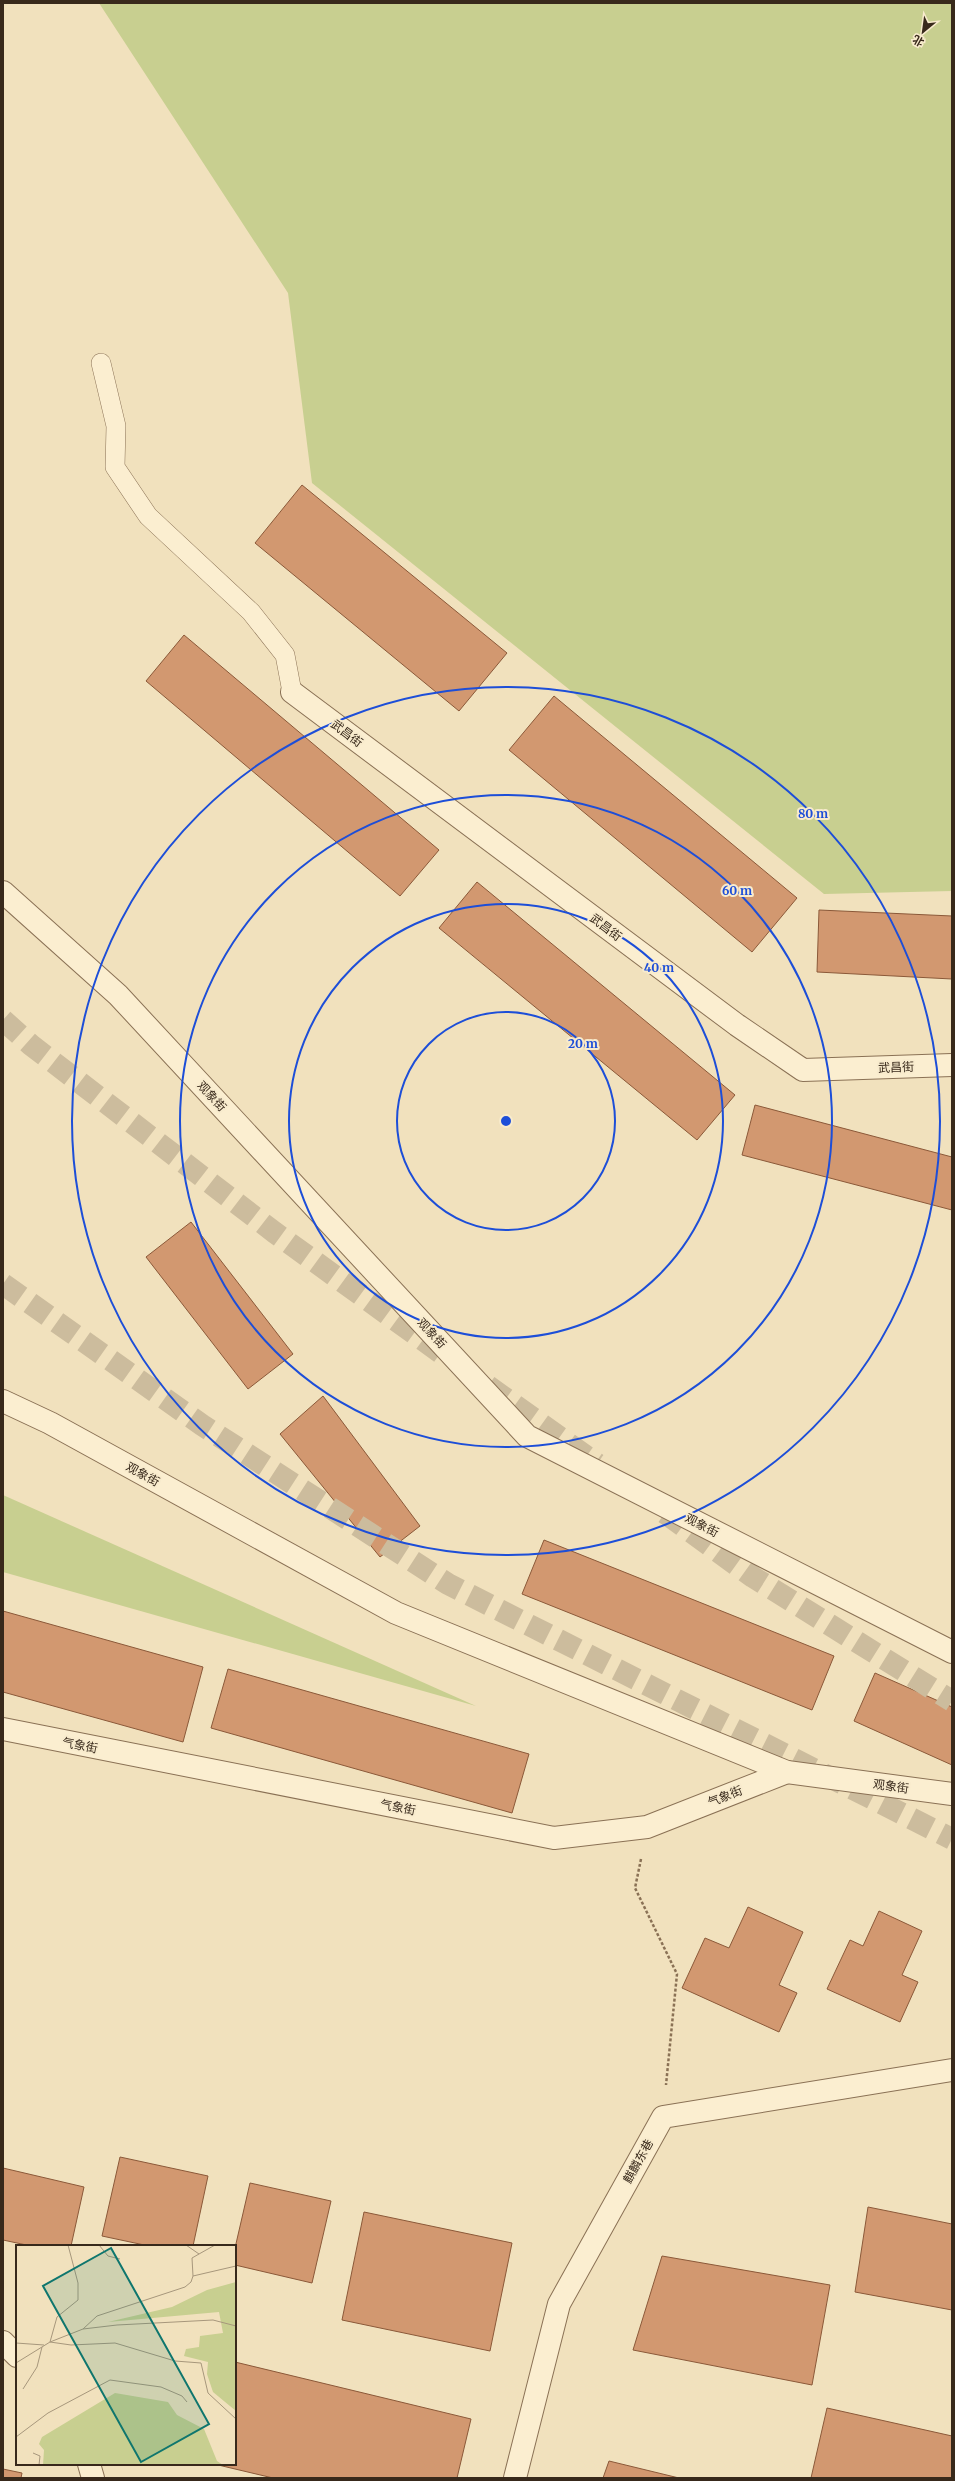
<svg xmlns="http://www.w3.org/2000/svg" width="955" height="2481" font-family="Merriweather,'Noto Sans SC',serif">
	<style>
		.green { fill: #c8cf90 }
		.building { fill: #d29870; stroke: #8b5939 }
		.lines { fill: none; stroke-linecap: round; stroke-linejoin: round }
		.primary-tunnel { stroke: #ccbc9d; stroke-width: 22; stroke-dasharray: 22 11; stroke-linecap: butt }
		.lane-casing { stroke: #8a7155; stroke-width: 20 }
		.street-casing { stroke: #8a7155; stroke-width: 24 }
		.path { stroke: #8a7155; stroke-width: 2.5; stroke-dasharray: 3 2; stroke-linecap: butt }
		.lane { stroke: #fbeed0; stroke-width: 19 }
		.street { stroke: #fbeed0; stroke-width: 22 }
		.ring { fill: none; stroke: #1d4ed8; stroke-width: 2 }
		.labels { text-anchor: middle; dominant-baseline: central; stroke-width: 4; stroke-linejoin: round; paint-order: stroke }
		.street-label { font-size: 12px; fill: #38291b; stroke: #f8ebcd }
		.inset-road { fill: none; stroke: #a7977c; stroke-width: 1 }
		.view { fill: #0f766e; fill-opacity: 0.15; stroke: #0f766e; stroke-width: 2 }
		.inset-edge { fill: none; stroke: #38291b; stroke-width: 2 }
		.centre { fill: #1d4ed8; stroke: #f8ebcd; stroke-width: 2 }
		.ring-label { font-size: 12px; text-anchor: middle; font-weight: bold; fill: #1d4ed8; stroke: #f8ebcd; stroke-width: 4; stroke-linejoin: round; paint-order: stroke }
	</style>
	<rect width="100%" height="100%" fill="#f1e1bd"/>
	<!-- green -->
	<g class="green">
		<polygon points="99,3 952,3 952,891 824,894 312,483 288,293"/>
		<polygon points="3,1495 476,1706 3,1572"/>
	</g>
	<!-- building -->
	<g class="building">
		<polygon points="302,485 507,653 459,711 255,543"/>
		<polygon points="184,635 439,850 400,896 146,681"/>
		<polygon points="554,696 797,898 752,952 509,750"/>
		<polygon points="477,882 735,1095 697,1140 439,928"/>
		<polygon points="819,910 952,916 952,979 817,972"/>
		<polygon points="755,1105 952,1157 952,1210 742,1155"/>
		<polygon points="191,1222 293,1354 248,1389 146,1257"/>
		<polygon points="323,1396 420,1526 380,1557 280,1434"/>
		<polygon points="544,1540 834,1656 812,1710 522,1594"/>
		<polygon points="3,1611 203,1667 183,1742 3,1692"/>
		<polygon points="228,1669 529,1754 512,1813 211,1728"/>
		<polygon points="875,1673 952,1707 952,1765 854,1721"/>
		<polygon points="748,1907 803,1932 779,1985 797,1993 779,2032 682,1988 705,1938 729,1948"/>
		<polygon points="879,1911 922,1931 902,1975 918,1982 900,2022 827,1989 850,1940 863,1946"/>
		<polygon points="120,2157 208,2176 193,2246 149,2246 102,2236"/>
		<polygon points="3,2168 84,2187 71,2246 31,2246 3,2240"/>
		<polygon points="250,2183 331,2201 312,2283 235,2265 235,2248"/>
		<polygon points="868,2207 952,2224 952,2310 855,2292"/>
		<polygon points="364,2212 512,2243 490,2351 342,2320"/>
		<polygon points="662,2256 830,2285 812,2385 633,2350"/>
		<polygon points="235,2362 471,2419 457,2478 273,2478 214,2464 235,2464"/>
		<polygon points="827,2408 952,2436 952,2478 811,2478"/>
		<polygon points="609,2461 679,2478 603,2478"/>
		<polygon points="3,2469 22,2473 21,2478 3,2478"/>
	</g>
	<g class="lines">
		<!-- primary-tunnel -->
		<g class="primary-tunnel">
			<polyline points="3,1020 31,1045 274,1232 445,1356"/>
			<polyline points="3,1284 202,1425 448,1584 952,1839"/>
			<polyline points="488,1386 597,1464"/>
			<polyline points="665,1513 753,1577 952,1701"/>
		</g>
		<!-- lane casing -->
		<g class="lane-casing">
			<polyline id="lane" points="101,363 116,426 115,467 148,516 251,612 285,655 292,692"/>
		</g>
		<!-- street casing -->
		<g class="street-casing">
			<g id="street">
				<polyline points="292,692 737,1025 803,1070 952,1065"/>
				<polyline points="3,892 118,995 527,1436 952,1652"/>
				<polyline points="3,1401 50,1423 396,1613 787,1772 952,1794"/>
				<polyline points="3,1729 554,1838 647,1827 787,1772"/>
				<polyline points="3,2342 17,2356"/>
				<polyline points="89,2464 93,2478"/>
				<polyline points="515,2478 559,2304 663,2117 952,2070"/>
			</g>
		</g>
		<!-- path -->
		<polyline class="path" points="641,1859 635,1888 677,1974 666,2085"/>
		<!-- lane -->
		<use href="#lane" class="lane"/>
		<!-- street -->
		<use href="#street" class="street"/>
	</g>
	<!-- distance rings -->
	<g class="ring">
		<circle cx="506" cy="1121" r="109"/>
		<circle cx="506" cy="1121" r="217"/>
		<circle cx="506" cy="1121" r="326"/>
		<circle cx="506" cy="1121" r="434"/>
	</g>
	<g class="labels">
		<!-- street labels -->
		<g class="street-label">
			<text transform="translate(347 733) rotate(37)">武昌街</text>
			<text transform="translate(606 927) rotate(37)">武昌街</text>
			<text transform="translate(896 1067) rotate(-2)">武昌街</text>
			<text transform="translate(212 1096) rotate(47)">观象街</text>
			<text transform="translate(432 1333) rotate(47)">观象街</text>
			<text transform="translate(143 1474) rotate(29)">观象街</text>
			<text transform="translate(702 1525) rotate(27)">观象街</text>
			<text transform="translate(80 1745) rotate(11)">气象街</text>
			<text transform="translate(891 1786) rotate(8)">观象街</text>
			<text transform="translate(725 1796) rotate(-22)">气象街</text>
			<text transform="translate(398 1807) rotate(11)">气象街</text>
			<text transform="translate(638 2161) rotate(-61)">麒麟东巷</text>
		</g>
	</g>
	<!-- overview -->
	<g transform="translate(16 2245)">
		<rect width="220" height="220" fill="#f1e1bd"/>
		<path d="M220,37V166L197,147L191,129L192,117L168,111L170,104L183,102L184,91L207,88L203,67L92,77L156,62L191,45ZM99,148L152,157L161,170L188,184L201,216L207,220H27L28,205L23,199L26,192Z" fill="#c8cf90"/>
		<path class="inset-road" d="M83,0L92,11L104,14M183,9L199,0M177,31L220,21M220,81L197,75L101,80L67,84L34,97L55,100L99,98L159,116L185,118L192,148L220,174M67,84L81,71L169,42L175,37L177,31L176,13L183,9L170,0M0,98L28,100M0,118L34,97L41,72L62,55V38L52,0M7,144L21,122L26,102M0,192L32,168L94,135L145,142L166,151L171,157M17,208L24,211L23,220"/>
		<path class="view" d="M95,3L193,179L125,217L27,41Z"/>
		<rect width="220" height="220" class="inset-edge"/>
	</g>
	<circle cx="506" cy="1121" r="6" class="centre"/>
	<g class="ring-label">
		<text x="813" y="818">80 m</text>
		<text x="737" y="895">60 m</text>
		<text x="659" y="972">40 m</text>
		<text x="583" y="1048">20 m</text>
	</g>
	<!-- border -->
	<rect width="955" height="2481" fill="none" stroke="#38291b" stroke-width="8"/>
	<!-- north arrow -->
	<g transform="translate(923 32) rotate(209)" stroke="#f8ebcd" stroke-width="3" paint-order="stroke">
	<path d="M0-3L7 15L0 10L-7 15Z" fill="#38291b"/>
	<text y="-6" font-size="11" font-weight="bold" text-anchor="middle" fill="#38291b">北</text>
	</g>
</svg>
